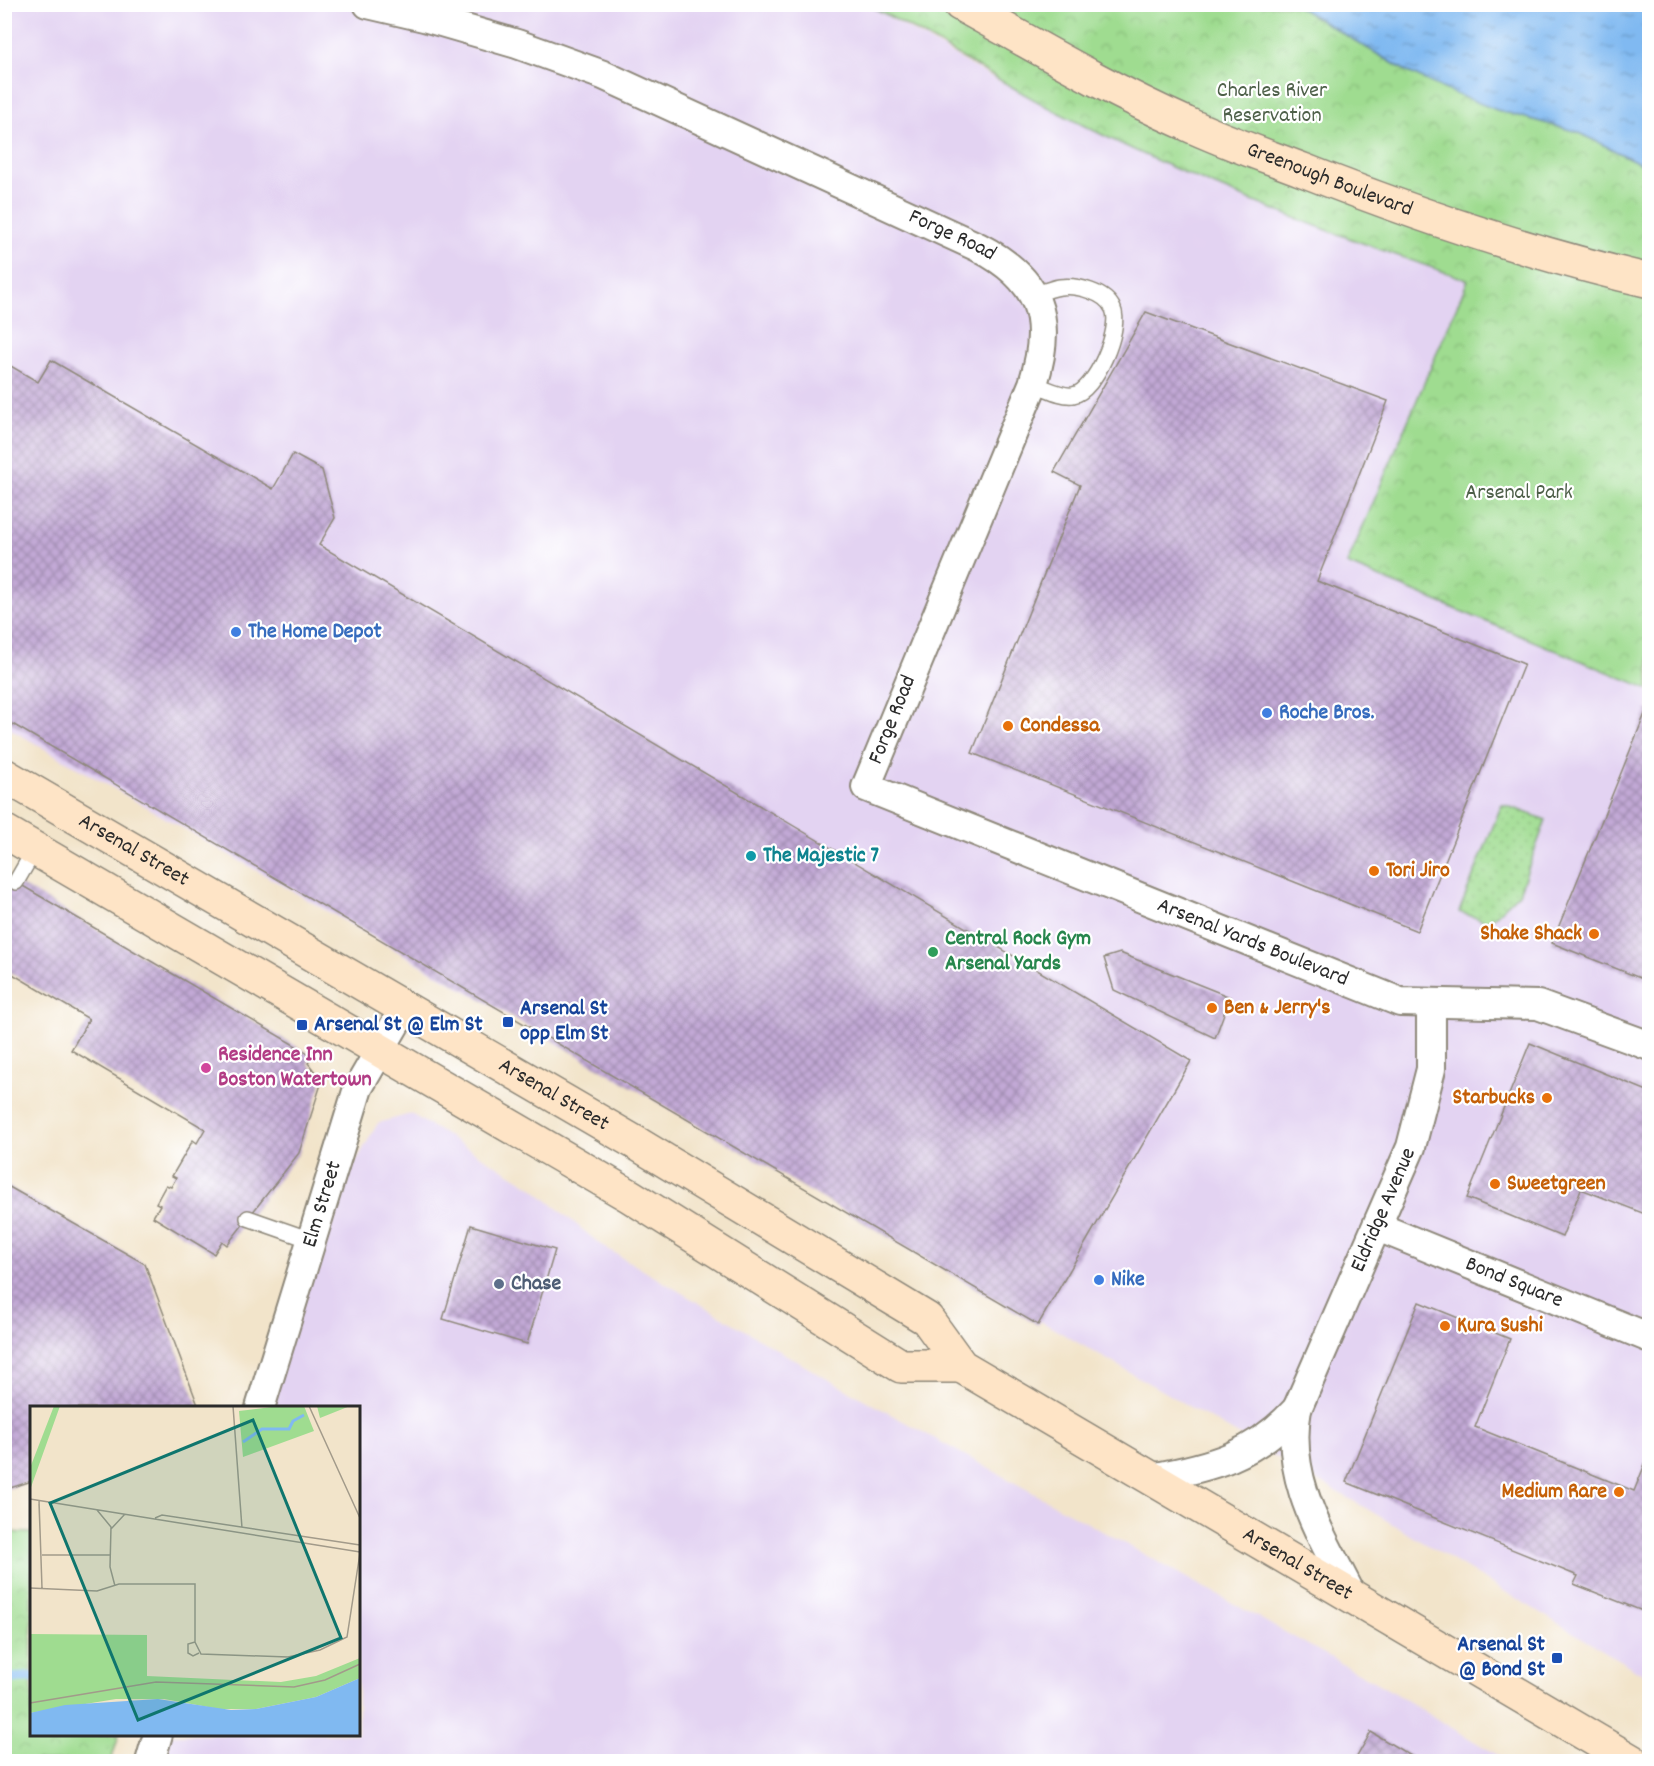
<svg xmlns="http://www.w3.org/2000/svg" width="1654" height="1766" font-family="Dekko,sans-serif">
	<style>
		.built { fill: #e3d3f2 }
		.grass { fill: url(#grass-dots); stroke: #65845e; stroke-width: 1.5 }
		.park { fill: url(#park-crowns); stroke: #65845e; stroke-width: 1.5 }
		.water { fill: url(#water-ripples); stroke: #56728e; stroke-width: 1.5 }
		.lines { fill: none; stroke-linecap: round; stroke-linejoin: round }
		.stream { stroke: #80b9f1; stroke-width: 10 }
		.building { fill: url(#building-cross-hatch) }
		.lane-casing { stroke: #8e887a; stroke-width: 18 }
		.street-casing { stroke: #8e887a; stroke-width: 32 }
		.secondary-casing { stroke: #8e887a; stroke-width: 36 }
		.lane { stroke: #fff; stroke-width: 15 }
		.street { stroke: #fff; stroke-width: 28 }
		.secondary { stroke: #fee4c6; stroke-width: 33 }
		.shop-dot { fill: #3f7fe0; stroke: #fff; stroke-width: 2 }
		.food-dot { fill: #e8710a; stroke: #fff; stroke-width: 2 }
		.culture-dot { fill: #0f9aa8; stroke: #fff; stroke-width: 2 }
		.leisure-dot { fill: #2e9e5b; stroke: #fff; stroke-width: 2 }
		.transit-dot { fill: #1a4fb4; stroke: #fff; stroke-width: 2 }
		.hotel-dot { fill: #d1479c; stroke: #fff; stroke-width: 2 }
		.service-dot { fill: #5c6f8a; stroke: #fff; stroke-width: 2 }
		.labels { text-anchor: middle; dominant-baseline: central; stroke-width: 4.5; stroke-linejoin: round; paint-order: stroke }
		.park-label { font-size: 22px; fill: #4e6049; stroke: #fff }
		.street-label { font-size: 22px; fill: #2b2b2b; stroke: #fff }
		.shop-label { font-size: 22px; font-weight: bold; fill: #366cbe; stroke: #fff; text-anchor: start }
		.food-label { font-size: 22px; font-weight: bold; fill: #c56008; stroke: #fff; text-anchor: start }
		.culture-label { font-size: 22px; font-weight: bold; fill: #0d838f; stroke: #fff; text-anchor: start }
		.leisure-label { font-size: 22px; font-weight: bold; fill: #27864d; stroke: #fff; text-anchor: start }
		.transit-label { font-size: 22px; font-weight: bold; fill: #164399; stroke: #fff; text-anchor: start }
		.hotel-label { font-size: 22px; font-weight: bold; fill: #b23c85; stroke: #fff; text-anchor: start }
		.service-label { font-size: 22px; font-weight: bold; fill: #4e5e75; stroke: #fff; text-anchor: start }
		.inset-river { fill: none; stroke: #80b9f1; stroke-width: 3 }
		.inset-road { fill: none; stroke: #a29a8a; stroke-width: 1.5 }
		.view { fill: #0f766e; fill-opacity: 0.15; stroke: #0f766e; stroke-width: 3 }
		.inset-edge { fill: none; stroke: #2b2b2b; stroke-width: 3 }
	</style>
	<defs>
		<pattern id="grass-dots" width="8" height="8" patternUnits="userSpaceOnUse" patternTransform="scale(1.5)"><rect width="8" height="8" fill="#9fdc90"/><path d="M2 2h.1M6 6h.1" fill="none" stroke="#89bd7c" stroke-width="1.8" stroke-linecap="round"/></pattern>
		<pattern id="park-crowns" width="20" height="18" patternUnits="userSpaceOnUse" patternTransform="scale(1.5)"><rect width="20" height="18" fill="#9fdc90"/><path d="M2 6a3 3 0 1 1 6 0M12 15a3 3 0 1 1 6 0" fill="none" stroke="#89bd7c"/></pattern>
		<pattern id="water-ripples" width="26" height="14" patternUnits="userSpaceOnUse" patternTransform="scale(1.5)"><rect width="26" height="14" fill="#80b9f1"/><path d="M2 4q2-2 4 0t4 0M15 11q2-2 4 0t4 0" fill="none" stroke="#6997c3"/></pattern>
		<pattern id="building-cross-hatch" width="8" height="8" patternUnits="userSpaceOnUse" patternTransform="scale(1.5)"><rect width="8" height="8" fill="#c2a9d6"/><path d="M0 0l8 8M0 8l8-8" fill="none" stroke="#9e8aae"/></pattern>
	</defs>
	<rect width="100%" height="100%" fill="#fff"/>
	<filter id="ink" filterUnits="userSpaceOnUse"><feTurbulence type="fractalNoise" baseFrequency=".0167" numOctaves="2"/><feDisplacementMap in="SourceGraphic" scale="12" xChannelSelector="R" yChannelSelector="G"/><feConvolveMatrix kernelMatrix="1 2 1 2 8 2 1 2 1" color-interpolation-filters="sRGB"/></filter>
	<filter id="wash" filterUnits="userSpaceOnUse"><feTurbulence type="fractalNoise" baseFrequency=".008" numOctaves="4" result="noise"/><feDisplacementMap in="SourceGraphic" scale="24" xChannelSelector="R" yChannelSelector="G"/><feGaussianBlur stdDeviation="1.35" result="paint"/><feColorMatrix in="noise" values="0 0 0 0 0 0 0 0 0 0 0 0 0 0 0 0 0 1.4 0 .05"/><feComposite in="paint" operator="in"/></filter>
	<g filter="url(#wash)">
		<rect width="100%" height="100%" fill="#f2e4ca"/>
		<!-- built -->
		<g class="built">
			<polygon points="5,5 868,5 986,74 1067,117 1352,240 1468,280 1348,564 1649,689 1649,1678 1369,1510 5,726"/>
			<polygon points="411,1114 529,1185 601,1245 827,1379 1384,1687 1507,1761 150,1762 158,1735 358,1734 358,1408 260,1407 311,1240 378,1123"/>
		</g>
		<!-- grass -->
		<polygon class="grass" points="1502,804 1546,820 1519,893 1489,922 1459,912"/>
		<!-- park -->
		<g class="park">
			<path d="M868,5H1295L1406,71L1497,110L1578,132L1649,168V689L1347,564L1468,280C1330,233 1194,183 1065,116C998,82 935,39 868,5Z"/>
			<polygon points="5,1532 31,1533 32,1734 119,1735 111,1761 5,1761"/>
		</g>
		<!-- water -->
		<polygon class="water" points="1295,5 1649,5 1649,168 1578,132 1497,110 1453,93 1406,71"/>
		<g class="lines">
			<!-- stream -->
			<polyline class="stream" points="4,1679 32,1677"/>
		</g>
		<g id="blocks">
			<!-- building -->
			<g class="building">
				<polygon points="1146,312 1388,401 1317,581 1524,664 1417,931 972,753 1080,485 1054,472"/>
				<polygon points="51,360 273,489 293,454 322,470 335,518 319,545 1191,1061 1038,1325 4,719 4,362 38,382"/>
				<polygon points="1647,709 1650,710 1650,982 1552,943"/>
				<polygon points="4,875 313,1056 308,1063 322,1081 299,1153 227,1245 222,1241 214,1254 153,1217 160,1205 156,1203 166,1185 171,1187 176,1178 172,1176 193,1140 197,1143 205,1129 71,1050 89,1019 4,969"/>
				<polygon points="1120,953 1230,997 1215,1038 1114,990 1104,958"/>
				<polygon points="1530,1043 1650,1092 1650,1216 1581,1189 1562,1237 1467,1198"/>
				<polygon points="4,1184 145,1264 199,1408 32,1408 32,1481 4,1490"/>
				<polygon points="471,1225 555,1250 527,1344 443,1319"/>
				<polygon points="1419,1302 1510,1339 1475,1427 1634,1491 1650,1452 1650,1614 1574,1584 1578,1576 1346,1482"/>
				<polygon points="1371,1732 1421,1762 1354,1762"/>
			</g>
		</g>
	</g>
	<g filter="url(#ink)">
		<use href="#blocks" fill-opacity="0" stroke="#8e887a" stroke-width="1.5"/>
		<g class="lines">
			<!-- lane casing -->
			<g class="lane-casing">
				<g id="lane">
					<path d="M1033,384C1044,387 1062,397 1073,395C1095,392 1122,328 1113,309C1106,292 1077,285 1060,287C1052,288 1042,292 1034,295"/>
					<polyline points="16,882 35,849"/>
					<polyline points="248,1218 311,1240"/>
				</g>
			</g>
			<!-- street casing -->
			<g class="street-casing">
				<g id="street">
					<path id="s1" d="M368,4L424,17L517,44L603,75L978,247C1040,279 1054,318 1033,384L866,787L1400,1002L1538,1005L1650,1046"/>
					<path id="s2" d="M1378,1227L1650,1338"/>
					<path id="s3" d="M260,1408L358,1088L404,1009"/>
					<path d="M1151,1478C1212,1467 1254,1456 1297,1409"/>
					<path id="s4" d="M1352,1596C1322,1536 1284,1479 1297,1409L1411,1147L1431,1069V1003"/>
					<polyline points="150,1762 158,1734"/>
				</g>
			</g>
			<!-- secondary casing -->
			<g class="secondary-casing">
				<g id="secondary">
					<path id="s5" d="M960,4C1034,45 1108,89 1185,123C1223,141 1264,155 1303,170C1417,215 1530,253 1650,281"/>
					<path id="s6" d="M4,775L636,1143L927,1319L961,1366L1633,1762"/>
					<polyline points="4,831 630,1196 901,1366 961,1366"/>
				</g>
			</g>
			<!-- lane -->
			<use href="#lane" class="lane"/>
			<!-- street -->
			<use href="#street" class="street"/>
			<!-- secondary -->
			<use href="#secondary" class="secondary"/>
		</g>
	</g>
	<!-- markers -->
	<g class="shop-dot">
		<circle cx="236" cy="632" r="6"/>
		<circle cx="1267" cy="713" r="6"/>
		<circle cx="1099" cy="1280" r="6"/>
	</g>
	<g class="food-dot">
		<circle cx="1008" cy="726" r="6"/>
		<circle cx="1374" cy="871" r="6"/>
		<circle cx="1594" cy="934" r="6"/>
		<circle cx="1212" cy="1008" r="6"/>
		<circle cx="1547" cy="1098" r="6"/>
		<circle cx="1495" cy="1184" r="6"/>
		<circle cx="1445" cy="1326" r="6"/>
		<circle cx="1619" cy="1492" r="6"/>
	</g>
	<circle class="culture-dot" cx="751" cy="856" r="6"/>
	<circle class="leisure-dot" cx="933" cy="952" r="6"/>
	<g class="transit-dot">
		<rect x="502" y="1016" width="12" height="12" rx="3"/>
		<rect x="296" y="1019" width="12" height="12" rx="3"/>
		<rect x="1551" y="1652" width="12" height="12" rx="3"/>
	</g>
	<circle class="hotel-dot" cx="206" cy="1068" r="6"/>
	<circle class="service-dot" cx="499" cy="1284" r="6"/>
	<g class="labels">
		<!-- park labels -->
		<g class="park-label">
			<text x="1272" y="91">Charles River<tspan x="1272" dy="25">Reservation</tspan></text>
			<text x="1519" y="493">Arsenal Park</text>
		</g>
		<!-- street labels -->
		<g class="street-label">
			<text stroke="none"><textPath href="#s5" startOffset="410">Greenough Boulevard</textPath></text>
			<text stroke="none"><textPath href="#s1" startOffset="630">Forge Road</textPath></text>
			<text transform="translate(893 720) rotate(-68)">Forge Road</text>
			<text stroke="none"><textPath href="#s6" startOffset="150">Arsenal Street</textPath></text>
			<text stroke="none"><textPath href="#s1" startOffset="1677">Arsenal Yards Boulevard</textPath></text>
			<text stroke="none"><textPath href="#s6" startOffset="636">Arsenal Street</textPath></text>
			<text stroke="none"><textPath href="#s3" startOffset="213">Elm Street</textPath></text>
			<text stroke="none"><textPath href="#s4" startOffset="416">Eldridge Avenue</textPath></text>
			<text stroke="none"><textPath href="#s2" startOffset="147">Bond Square</textPath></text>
			<text stroke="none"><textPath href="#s6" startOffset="1520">Arsenal Street</textPath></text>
		</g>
		<!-- shop labels -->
		<g class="shop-label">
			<text x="248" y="632">The Home Depot</text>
			<text x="1279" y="713">Roche Bros.</text>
			<text x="1111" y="1280">Nike</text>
		</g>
		<!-- food labels -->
		<g class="food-label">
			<text x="1020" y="726">Condessa</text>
			<text x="1386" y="871">Tori Jiro</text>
			<text x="1582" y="934" text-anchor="end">Shake Shack</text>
			<text x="1224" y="1008">Ben &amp; Jerry's</text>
			<text x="1535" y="1098" text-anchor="end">Starbucks</text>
			<text x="1507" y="1184">Sweetgreen</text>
			<text x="1457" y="1326">Kura Sushi</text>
			<text x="1607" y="1492" text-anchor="end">Medium Rare</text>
		</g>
		<!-- culture labels -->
		<g class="culture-label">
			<text x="763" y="856">The Majestic 7</text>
		</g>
		<!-- leisure labels -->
		<g class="leisure-label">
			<text x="945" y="939">Central Rock Gym<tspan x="945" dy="25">Arsenal Yards</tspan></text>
		</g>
		<!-- transit labels -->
		<g class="transit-label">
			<text x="520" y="1009">Arsenal St<tspan x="520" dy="25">opp Elm St</tspan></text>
			<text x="314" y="1025">Arsenal St @ Elm St</text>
			<text x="1545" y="1645" text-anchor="end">Arsenal St<tspan x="1545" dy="25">@ Bond St</tspan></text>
		</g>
		<!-- hotel labels -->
		<g class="hotel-label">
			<text x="218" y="1055">Residence Inn<tspan x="218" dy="25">Boston Watertown</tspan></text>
		</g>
		<!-- service labels -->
		<g class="service-label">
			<text x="511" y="1284">Chase</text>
		</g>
	</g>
	<!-- overview -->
	<g transform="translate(30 1406)">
		<rect width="330" height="330" fill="#f2e4ca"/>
		<path d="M24,0H30L0,84V62ZM249,0H274L284,25L213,51L209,5ZM287,0H320L290,12ZM0,228L117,229V270L251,276L286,270L330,252V272L286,291L226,303H189L134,293H86L0,307Z" fill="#9fdc90"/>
		<path d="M0,236H13V258H0Z" fill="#9fdc90"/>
		<path d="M330,272V330H0V307L35,299L128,293L201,304L226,303L286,291Z" fill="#80b9f1"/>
		<path class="inset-river" d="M213,36L232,23H259L263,15L274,9"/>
		<path class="inset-road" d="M203,0L212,122M279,0L330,112M0,93L330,146M9,94L12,182M9,98L10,124M67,104L81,121L80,161L85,180M125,112L132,109L330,139M81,123L95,108M12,149H81M0,182L67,185L89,178H165V236L171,248L258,251L290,244L317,231L330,147M165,236L158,238V247L163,250L169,247M0,297L126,276L264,281L295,274L330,258"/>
		<path class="view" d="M223,14L311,232L108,314L20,97Z"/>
		<rect width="330" height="330" class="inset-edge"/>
	</g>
	<!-- margin -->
	<rect width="1654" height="1766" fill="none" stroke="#fff" stroke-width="24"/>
</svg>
